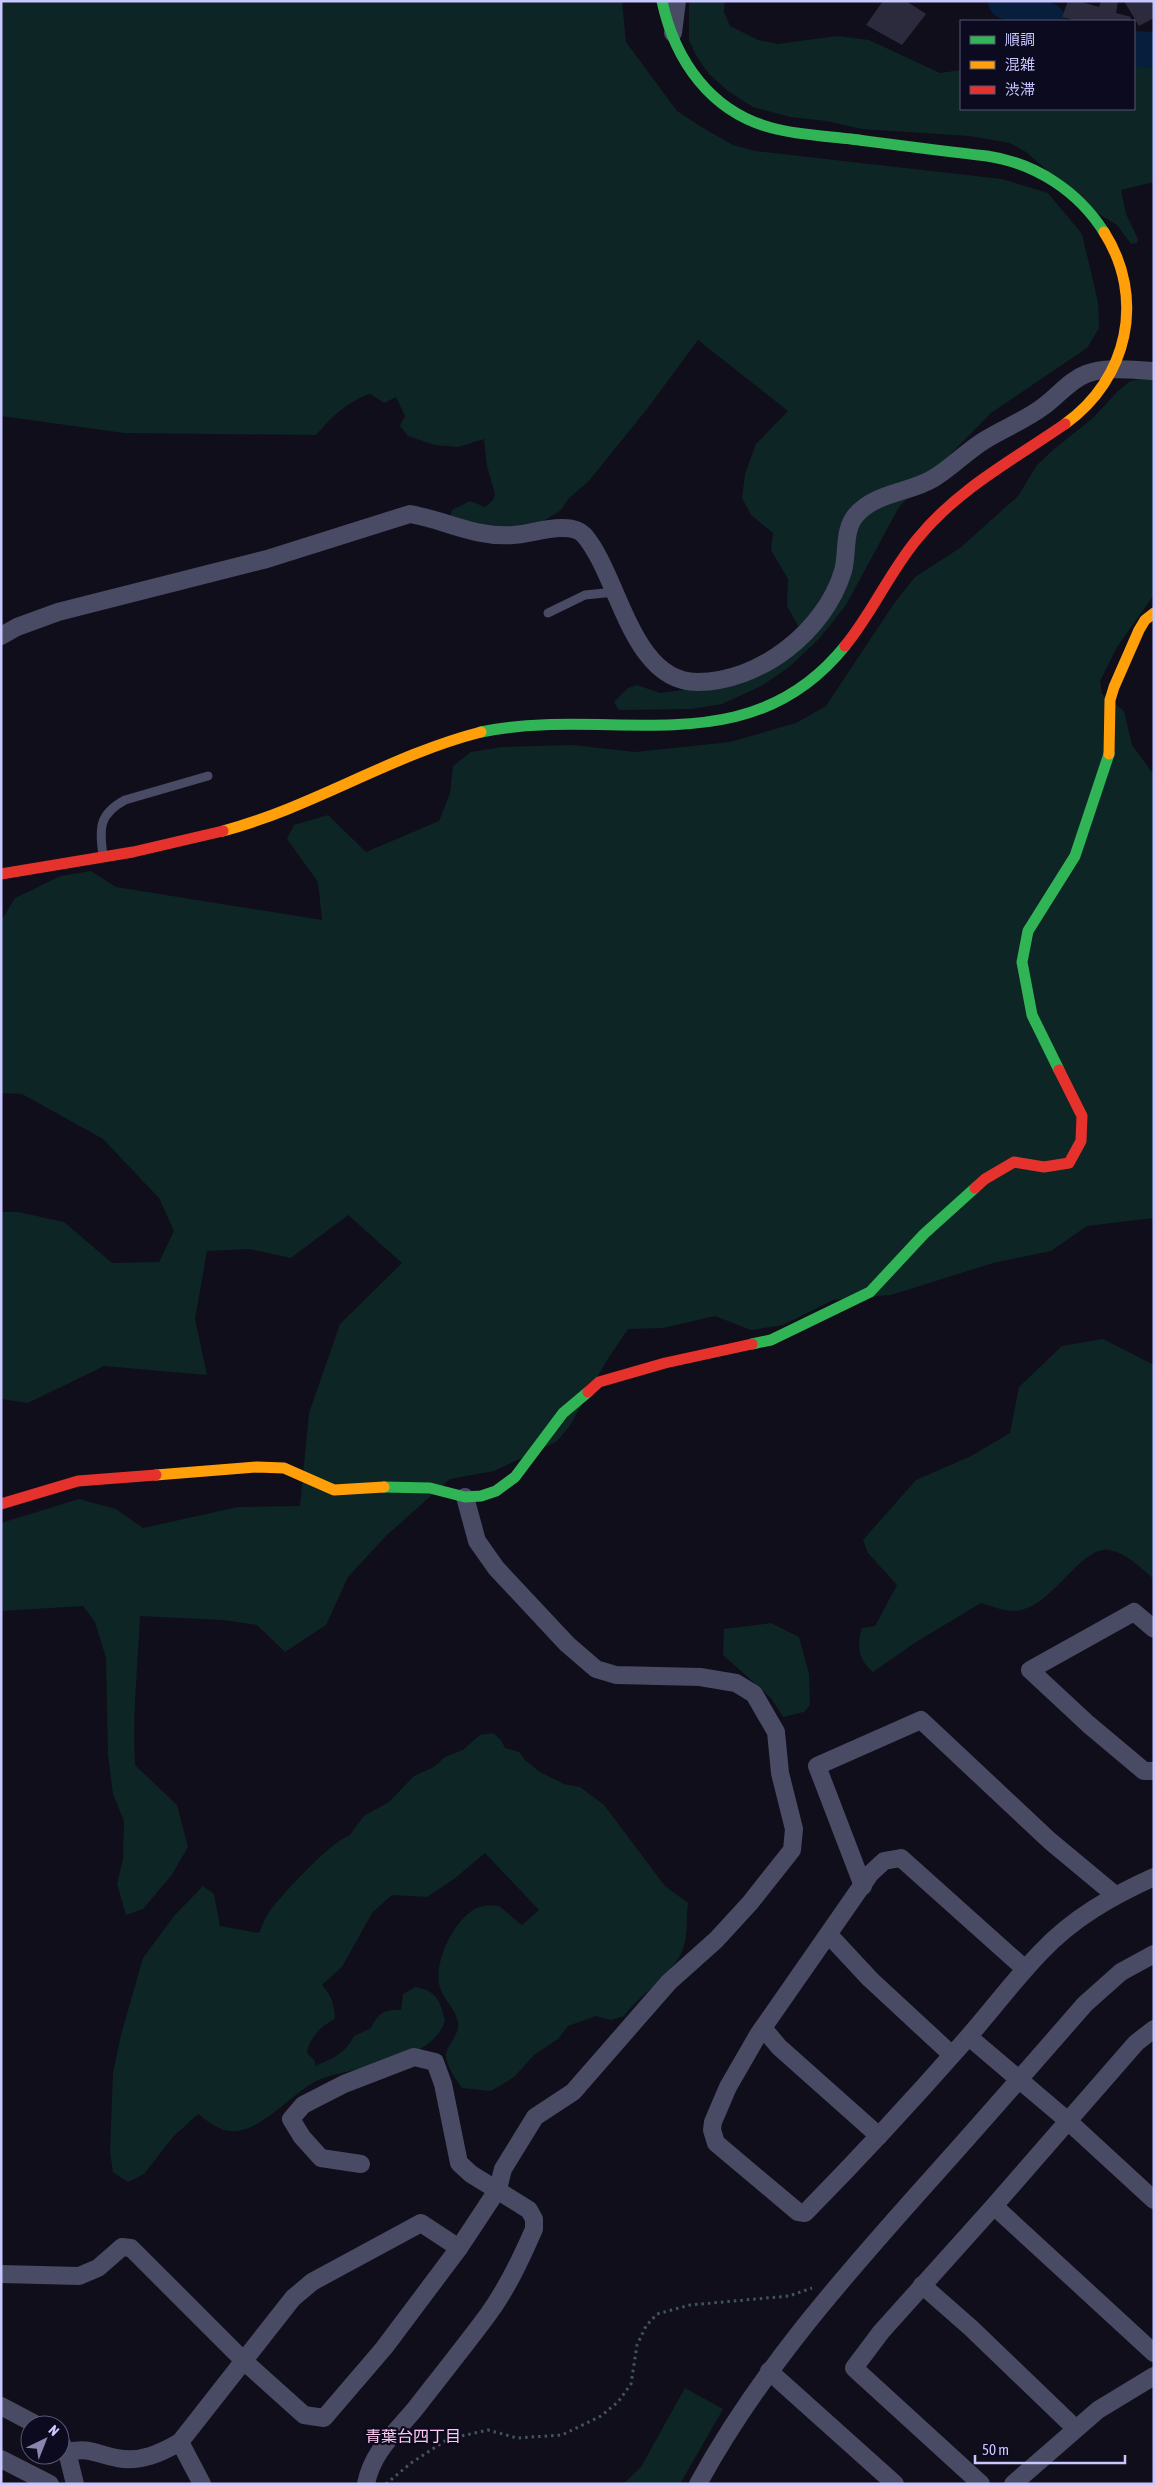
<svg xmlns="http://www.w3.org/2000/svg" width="1155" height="2485" font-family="'Asap Condensed','Noto Sans JP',sans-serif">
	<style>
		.green { fill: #0d2524 }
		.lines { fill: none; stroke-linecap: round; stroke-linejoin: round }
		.river { stroke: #071f3d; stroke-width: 36 }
		.building { fill: #2c2b3d }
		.path { stroke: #415561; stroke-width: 3; stroke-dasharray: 2.5 4; stroke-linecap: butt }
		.lane { stroke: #494a63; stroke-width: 9 }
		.street { stroke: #494a63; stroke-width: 18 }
		.fast { stroke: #30b455; stroke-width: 11 }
		.slow { stroke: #ff9f0a; stroke-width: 11 }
		.jam { stroke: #e5322d; stroke-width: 11 }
		.labels { text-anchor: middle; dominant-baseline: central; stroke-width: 4.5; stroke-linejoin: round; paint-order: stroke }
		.neighbourhood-label { font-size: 16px; fill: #ffc9f0; stroke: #0c0a1e }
	</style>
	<rect width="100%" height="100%" fill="#100e1a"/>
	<!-- green -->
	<g class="green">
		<path d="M1,1H622L626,42L677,111L703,128L733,145L755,151L1002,179L1048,193L1082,234L1098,302L1099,328L1087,348L991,413L899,507L846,605L819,639L789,667L763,685L722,704L692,709L619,710L614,702L628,688L637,685L660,693L698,688L803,635L787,606L788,579L771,550L773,533L751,515L742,498L745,474L756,444L788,411L698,340L647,409L588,482L569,498L561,510L541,523L501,530L449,521L452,510L470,501L485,507L493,500L495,494L487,466L484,439L458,447L435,445L408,436L400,426L405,416L396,397L384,403L370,394C348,401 330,418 316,435L124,433L1,416Z"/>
		<polygon points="689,1 725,1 724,12 730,26 758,40 778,44 837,36 869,40 940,73 961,70 961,109 1134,109 1134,47 1154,45 1154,182 1121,190 1126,214 1138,239 1137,243 1131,244 1117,225 1094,211 1026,152 1010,143 969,136 862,129 826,121 790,117 753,107 728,91 709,74 697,57 689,40"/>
		<path d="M1154,376V595L1117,647L1100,681L1102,694L1124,711L1132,745L1154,775V1218L1087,1226L1051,1251L993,1263L891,1295L833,1300L783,1325L751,1330L715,1316L663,1328L628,1329L607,1360L569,1427L556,1442L494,1471L450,1479L386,1536L348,1577L326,1625L285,1652L257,1625L223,1620L140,1616C138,1666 132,1715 135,1765L177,1805L188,1847L171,1876L143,1909L126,1915L117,1884L123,1859L124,1821L113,1794L108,1755L106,1658L95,1622L83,1606L1,1611V1523L79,1499L116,1509L143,1528L238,1507L300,1506L309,1413L340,1324L402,1263L348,1215L291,1258L249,1249L207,1251L195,1319L207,1375L104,1366L28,1403L1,1399V1212H18L64,1222L112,1263L159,1262L174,1231L159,1198L103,1139L22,1094L1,1093V921L15,898L61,876L91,871L116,887L322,920L318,882L287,839L294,825L328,815L366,852L439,821L450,793L453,766L471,752L502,747L572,745L635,752L730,742L796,723L826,706L893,605L915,577L960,548L1018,496L1037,465L1053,450L1093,418L1117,392L1130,381Z"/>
		<path d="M1103,1339L1154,1365V1579C1140,1568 1127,1553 1109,1550C1079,1546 1052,1610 1014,1611C1003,1611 991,1606 981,1603L913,1644L873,1672C859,1660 856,1646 862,1628L875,1626L897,1585L868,1553L863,1540L916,1480L971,1456L1010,1433L1019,1387L1062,1346Z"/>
		<polygon points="771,1623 799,1637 809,1674 810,1705 804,1712 783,1717 771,1698 723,1655 724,1629"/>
		<path d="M493,1733L501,1740L505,1748L519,1752L526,1761L540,1772L564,1784L580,1787L604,1805L665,1886L688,1903C686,1917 688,1936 683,1949C674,1974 640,1994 624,2016L611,2020L596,2016L568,2026L558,2039L534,2055L514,2077L500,2086L490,2091L462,2088C456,2080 445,2064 446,2054C448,2043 460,2035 458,2022C455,2008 442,1998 439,1984C435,1961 452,1926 470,1912C479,1905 489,1905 499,1906L522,1925L539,1910L485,1853L454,1879L427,1897L392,1895L372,1913L342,1967L322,1985C332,1996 334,2004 335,2019C321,2026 309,2038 307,2053L315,2061V2066C332,2059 346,2053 354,2036L371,2028C378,2013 385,2009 401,2010L403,1994L415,1987C437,1991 440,2000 445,2021C431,2062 362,2066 326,2077C297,2086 273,2122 242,2130C225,2135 211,2124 198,2114L173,2137L144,2174L128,2182L113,2172L110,2152L113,2073L121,2035L143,1958L174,1916L203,1886L214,1894L220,1926L259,1933C262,1926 265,1918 269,1912C281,1896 332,1840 349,1836L364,1816L389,1802L414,1776L434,1767L445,1757L463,1750L480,1735Z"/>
		<polygon points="685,2388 723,2409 680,2484 623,2484 641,2467"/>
	</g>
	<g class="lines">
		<!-- river -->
		<g class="river">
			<polyline points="1006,1 1048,21"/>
			<polyline points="1134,49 1154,50"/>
		</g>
	</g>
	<!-- building -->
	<g class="building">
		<polygon points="883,1 906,1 926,14 902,45 866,25"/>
		<polygon points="1068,1 1078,1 1099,7 1101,1 1118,1 1116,13 1131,17 1130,21 1078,21 1062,17"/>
		<polygon points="1124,1 1154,1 1154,18 1139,26"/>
	</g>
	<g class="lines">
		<!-- path -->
		<polyline class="path" points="386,2484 411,2463 448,2439 488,2430 517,2438 562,2435 601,2416 618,2402 631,2384 637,2345 646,2326 657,2314 690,2305 789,2296 812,2288"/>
		<!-- lane -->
		<g class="lane">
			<polyline points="548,613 585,595 615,592"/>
			<path d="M103,855C99,828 99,814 125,800L208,776"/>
		</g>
		<!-- street -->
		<g class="street">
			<polyline points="673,33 677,1"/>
			<path d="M1,636L17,627L58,612L267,559L410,514C445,520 476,538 513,535C532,534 570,520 584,535C619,575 631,682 697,682C760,682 825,631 843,571C848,553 843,530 856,515C876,492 910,493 934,478C952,467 967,451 985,440C1004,428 1026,420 1044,406C1058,396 1070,380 1086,374C1107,366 1132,370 1154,371"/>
			<polyline points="1154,1629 1134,1612 1030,1670 1088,1724 1144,1771 1154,1771"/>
			<polyline points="863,1886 817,1766 921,1720 1050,1841 1115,1895"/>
			<polyline points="829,1935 870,1979 952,2055"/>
			<path d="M1025,1969L901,1858L884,1861L870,1874L758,2035L728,2087L713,2122L712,2130L716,2143L798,2212L805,2213C859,2158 911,2102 962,2044C989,2014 1013,1981 1041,1952C1073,1918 1112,1896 1154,1877"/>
			<polyline points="763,2028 779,2047 879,2136"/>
			<polyline points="969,2037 1068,2121 1154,2200"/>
			<path d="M361,2164L321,2158L302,2137L291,2119L303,2105L344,2084L414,2057L435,2062L443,2084L459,2163L471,2174L529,2210L534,2219V2229C521,2259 507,2289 487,2316C464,2347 439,2378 415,2409C395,2433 372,2452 366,2484"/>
			<polyline points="994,2206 1154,2353"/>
			<polyline points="459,2248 498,2189 503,2169 535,2117 573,2092 669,1982 716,1940 750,1903 792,1850 794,1829 780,1773 776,1732 754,1694 736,1683 700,1677 616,1675 596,1669 567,1644 496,1568 477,1541 465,1497"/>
			<path d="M1,2274L79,2276L98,2268L122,2247L131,2248L245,2362L304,2415L324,2418L384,2348L459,2248L421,2223L312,2282L293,2298L180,2442C161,2453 140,2463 117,2458C95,2454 91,2447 67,2452"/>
			<polyline points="922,2285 971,2328 1075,2428"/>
			<polyline points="769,2371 895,2484"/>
			<polyline points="1,2406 37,2425"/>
			<polyline points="60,2441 67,2452 75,2484"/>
			<polyline points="180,2442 202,2484"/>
			<polyline points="1,2459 50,2484"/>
			<path d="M698,2484C758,2374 839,2282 922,2189C977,2128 1031,2066 1085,2004L1121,1972L1154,1954"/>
			<polyline points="981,2484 854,2368 881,2332 994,2206 1136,2043 1154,2029"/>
			<polyline points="1013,2484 1098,2410 1154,2376"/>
		</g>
		<!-- fast -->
		<g class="fast">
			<path d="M662,1C675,61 711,112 772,128C798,135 825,136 851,139C897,145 942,151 987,156C1035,163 1078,191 1104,232"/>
			<path d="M481,732C611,705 747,768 845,646"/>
			<polyline points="1059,1070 1032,1015 1022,962 1028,931 1075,856 1109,754"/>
			<polyline points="752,1344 771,1340 870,1292 924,1234 975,1188"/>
			<polyline points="384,1487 430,1488 465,1497 481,1496 496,1491 515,1477 563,1413 588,1392"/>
		</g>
		<!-- slow -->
		<g class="slow">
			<path d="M1065,424C1128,379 1146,298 1104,232"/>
			<polyline points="1109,754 1110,700 1114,687 1139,630 1145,620 1154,613"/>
			<path d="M223,831C313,807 391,755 481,732"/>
			<polyline points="156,1475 257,1467 284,1468 334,1490 384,1487"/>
		</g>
		<!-- jam -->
		<g class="jam">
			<path d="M845,646C873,612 890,571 918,538C959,488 1013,460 1065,424"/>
			<polyline points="1,874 133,852 223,831"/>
			<polyline points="975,1188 985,1179 1014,1162 1044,1167 1069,1163 1081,1141 1082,1116 1059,1070"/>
			<polyline points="588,1392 599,1382 665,1363 752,1344"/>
			<polyline points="1,1504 78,1481 156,1475"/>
		</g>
	</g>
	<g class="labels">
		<!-- neighbourhood labels -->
		<g class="neighbourhood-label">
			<text x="413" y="2436">青葉台四丁目</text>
		</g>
	</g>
	<!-- border -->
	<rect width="1155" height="2485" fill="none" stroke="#c8c7ff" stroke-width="5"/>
	<!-- legend -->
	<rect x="960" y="20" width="175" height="90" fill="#0c0a1e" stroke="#575678"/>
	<rect x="970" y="36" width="25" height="8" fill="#30b455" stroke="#575678"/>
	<text x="1005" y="45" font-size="15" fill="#c8c7ff">順調</text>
	<rect x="970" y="61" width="25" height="8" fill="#ff9f0a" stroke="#575678"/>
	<text x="1005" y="70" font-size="15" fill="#c8c7ff">混雑</text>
	<rect x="970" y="86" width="25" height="8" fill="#e5322d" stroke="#575678"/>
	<text x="1005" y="95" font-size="15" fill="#c8c7ff">渋滞</text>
	<!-- north arrow -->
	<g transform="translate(45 2440) rotate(43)"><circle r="24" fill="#0c0a1e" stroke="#575678"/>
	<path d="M0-4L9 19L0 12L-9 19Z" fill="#8886af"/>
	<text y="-8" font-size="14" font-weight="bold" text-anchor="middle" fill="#c8c7ff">N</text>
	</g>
	<!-- scale -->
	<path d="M975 2455v8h150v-8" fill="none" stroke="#c8c7ff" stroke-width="2.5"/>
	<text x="982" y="2455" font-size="15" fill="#c8c7ff" stroke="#0c0a1e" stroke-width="4" paint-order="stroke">50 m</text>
</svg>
